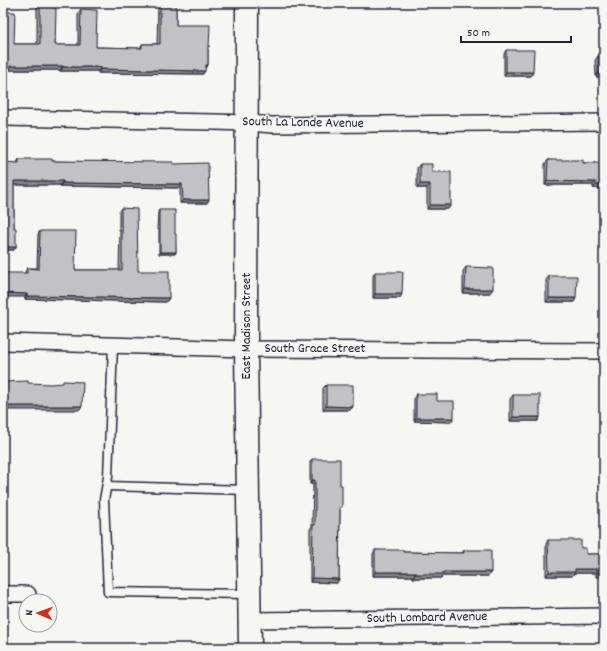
<svg xmlns="http://www.w3.org/2000/svg" width="607" height="651" font-family="Dekko,sans-serif">
	<style>
		.lines { fill: none; stroke-linecap: round; stroke-linejoin: round }
		.lane-casing { stroke: #22223b; stroke-width: 11 }
		.street-casing { stroke: #22223b; stroke-width: 18 }
		.secondary-casing { stroke: #22223b; stroke-width: 25 }
		.lane { stroke: #f6f6f2; stroke-width: 8 }
		.street { stroke: #f6f6f2; stroke-width: 15 }
		.secondary { stroke: #f6f6f2; stroke-width: 22 }
		.wall { fill: #a7a7a9; stroke: #22223b }
		.shaded-wall { fill: #888889; stroke: #22223b }
		.building { fill: #c2c2c4; stroke: #22223b }
		.labels { text-anchor: middle; dominant-baseline: central; stroke-width: 3; stroke-linejoin: round; paint-order: stroke }
		.street-label { font-size: 14px; fill: #22223b; stroke: #f6f6f2 }
	</style>
	<rect width="100%" height="100%" fill="#f6f6f2"/>
	<filter id="ink" filterUnits="userSpaceOnUse"><feTurbulence type="fractalNoise" baseFrequency=".025" numOctaves="2"/><feDisplacementMap in="SourceGraphic" scale="8" xChannelSelector="R" yChannelSelector="G"/><feConvolveMatrix kernelMatrix="1 2 1 2 8 2 1 2 1" color-interpolation-filters="sRGB"/></filter>
	<g filter="url(#ink)">
		<g class="lines">
			<!-- lane casing -->
			<g class="lane-casing">
				<g id="lane">
					<polyline points="113,345 108,477 104,500 108,592 249,594"/>
					<polyline points="107,486 248,490"/>
				</g>
			</g>
			<!-- street casing -->
			<g class="street-casing">
				<g id="street">
					<polyline points="3,118 213,122 248,123 272,125 604,122"/>
					<polyline points="3,342 246,349 604,351"/>
					<polyline points="3,594 28,594"/>
					<polyline points="250,620 604,616"/>
				</g>
			</g>
			<!-- secondary casing -->
			<g class="secondary-casing">
				<polyline id="secondary" points="247,3 246,349 250,648"/>
			</g>
			<!-- lane -->
			<use href="#lane" class="lane"/>
			<!-- street -->
			<use href="#street" class="street"/>
			<!-- secondary -->
			<use href="#secondary" class="secondary"/>
		</g>
		<!-- wall -->
		<g class="wall">
			<polygon points="37,3 55,3 55,45 78,45 78,13 81,9 96,47 140,48 142,44 157,44 158,3 176,3 176,25 208,49 208,65 205,68 203,74 98,73 98,71 60,71 60,70 9,70 7,72 3,72 3,12 14,44 37,44"/>
			<polygon points="506,50 533,72 531,76 504,76 504,54"/>
			<polygon points="598,56 604,56 604,77 596,77 595,60"/>
			<polygon points="19,159 52,161 173,164 207,203 180,203 180,188 60,186 60,185 14,185 14,228 16,247 14,250 3,250 17,163"/>
			<polygon points="548,160 583,163 604,163 604,189 593,188 593,185 545,185 545,164"/>
			<polygon points="420,164 432,172 451,205 448,209 427,209 427,188 417,188 417,168"/>
			<polygon points="121,208 138,271 169,298 166,302 25,299 25,272 27,268 37,268 38,234 40,231 75,270 119,270 120,230 119,230 119,212"/>
			<polygon points="159,210 175,234 176,252 175,254 159,254 159,229 157,229 158,212"/>
			<polygon points="466,267 490,293 463,293 463,271"/>
			<polygon points="375,272 400,298 373,298 373,276"/>
			<polygon points="549,276 576,298 574,302 546,302 546,280"/>
			<polygon points="326,385 353,407 350,410 323,410 323,388"/>
			<polygon points="416,394 437,401 451,422 414,421 414,398"/>
			<polygon points="513,395 540,417 538,421 510,421 510,399"/>
			<polygon points="312,459 340,510 339,579 337,583 310,582 310,529 312,526 313,484 310,484 310,462"/>
			<polygon points="548,540 581,548 586,554 604,554 604,577 596,577 596,573 574,573 572,576 546,576 546,544"/>
			<polygon points="375,550 403,552 462,553 464,550 491,572 488,576 443,576 441,578 413,578 413,576 373,576 373,554"/>
		</g>
		<!-- shaded-wall -->
		<g class="shaded-wall">
			<polygon points="10,66 63,66 60,70 9,70 7,72 3,72 3,69"/>
			<polygon points="63,67 101,67 98,71 60,71"/>
			<polygon points="101,69 205,71 203,74 98,73"/>
			<polygon points="506,72 533,72 531,76 504,76"/>
			<polygon points="598,73 604,73 604,77 596,77"/>
			<polygon points="14,181 63,181 60,185 12,185"/>
			<polygon points="547,181 596,182 593,185 545,185"/>
			<polygon points="63,183 182,184 180,188 60,186"/>
			<polygon points="420,184 430,184 427,188 417,188"/>
			<polygon points="596,185 604,185 604,189 593,188"/>
			<polygon points="183,200 209,200 207,203 180,203"/>
			<polygon points="430,205 451,205 448,209 427,209"/>
			<polygon points="3,247 16,247 14,250 3,250"/>
			<polygon points="160,252 176,252 175,254 159,254"/>
			<polygon points="465,289 493,289 490,293 463,293"/>
			<polygon points="3,293 27,294 25,297 3,297"/>
			<polygon points="375,294 402,294 400,298 373,298"/>
			<polygon points="27,296 169,298 166,302 25,299"/>
			<polygon points="549,298 576,298 574,302 546,302"/>
			<polygon points="3,406 82,406 79,410 3,410"/>
			<polygon points="326,406 353,407 350,410 323,410"/>
			<polygon points="513,417 540,417 538,421 510,421"/>
			<polygon points="416,418 454,418 451,422 414,421"/>
			<polygon points="312,480 315,480 313,484 310,484"/>
			<polygon points="575,569 598,569 596,573 574,573 572,576 546,576 549,572"/>
			<polygon points="375,572 416,572 413,576 373,576"/>
			<polygon points="443,572 491,572 488,576 443,576 441,578 413,578 416,574"/>
			<polygon points="598,573 604,573 604,577 596,577"/>
			<polygon points="312,578 339,579 337,583 310,582"/>
		</g>
		<!-- building -->
		<g class="building">
			<polygon points="40,3 55,3 55,9 56,9 55,45 80,45 81,9 97,10 96,47 142,48 142,44 160,44 160,3 176,3 176,25 210,25 209,47 208,46 208,65 206,65 205,71 101,69 101,67 63,67 63,66 10,66 10,69 3,69 3,12 15,12 14,44 40,44"/>
			<polygon points="506,50 534,50 533,72 506,72"/>
			<rect x="598" y="56" width="6" height="17"/>
			<polygon points="19,159 52,159 52,161 173,162 173,164 208,163 209,200 183,200 182,184 63,183 63,181 14,181 14,228 16,228 16,247 3,247 3,162 19,163"/>
			<polygon points="548,160 583,160 583,163 604,163 604,185 596,185 596,182 547,181"/>
			<polygon points="420,164 432,164 432,172 451,172 451,205 430,205 430,184 420,184"/>
			<polygon points="121,208 137,209 138,271 169,271 169,298 27,296 27,294 3,293 3,273 27,273 27,268 39,269 40,231 76,231 75,270 122,270 122,226 121,226"/>
			<polygon points="159,210 175,210 175,234 176,234 176,252 160,252 160,227 159,227"/>
			<polygon points="466,267 493,268 493,289 465,289"/>
			<polygon points="375,272 403,272 402,294 375,294"/>
			<polygon points="549,276 577,276 576,298 549,298"/>
			<polygon points="28,381 28,383 51,384 63,383 63,381 83,382 82,406 3,406 3,382"/>
			<polygon points="326,385 353,385 353,407 326,406"/>
			<polygon points="416,394 437,394 437,401 454,401 454,418 416,418"/>
			<rect x="513" y="395" width="27" height="22"/>
			<polygon points="312,459 340,459 340,485 342,485 342,507 340,507 339,579 312,578 313,525 315,525 315,480 312,480"/>
			<polygon points="548,540 581,540 581,548 586,548 586,554 604,554 604,573 598,573 598,569 575,569 575,572 549,572"/>
			<polygon points="375,550 403,550 403,552 464,553 464,550 491,550 491,572 443,572 443,574 416,574 416,572 375,572"/>
		</g>
	</g>
	<g class="labels">
		<!-- street labels -->
		<g class="street-label">
			<text transform="translate(303 123) rotate(1)">South La Londe Avenue</text>
			<text transform="translate(247 326) rotate(-90)">East Madison Street</text>
			<text x="315" y="349">South Grace Street</text>
			<text transform="translate(427 618) rotate(-1)">South Lombard Avenue</text>
		</g>
	</g>
	<!-- margin -->
	<rect width="607" height="651" fill="none" stroke="#f6f6f2" stroke-width="16"/>
	<rect x="8" y="8" width="591" height="635" fill="none" stroke="#22223b" stroke-width="1.5" filter="url(#ink)"/>
	<!-- north arrow -->
	<g transform="translate(38 613) rotate(272)"><circle r="19" fill="#f6f6f2" stroke="#a1a1a9"/>
	<path d="M0-3L7 15L0 10L-7 15Z" fill="#c8321e"/>
	<text y="-6" font-size="11" font-weight="bold" text-anchor="middle" fill="#22223b">N</text>
	</g>
	<!-- scale -->
	<path d="M461 36v6h110v-6" fill="none" stroke="#22223b" stroke-width="2"/>
	<text x="467" y="36" font-size="12" fill="#22223b" stroke="#f6f6f2" stroke-width="3" paint-order="stroke">50 m</text>
</svg>
